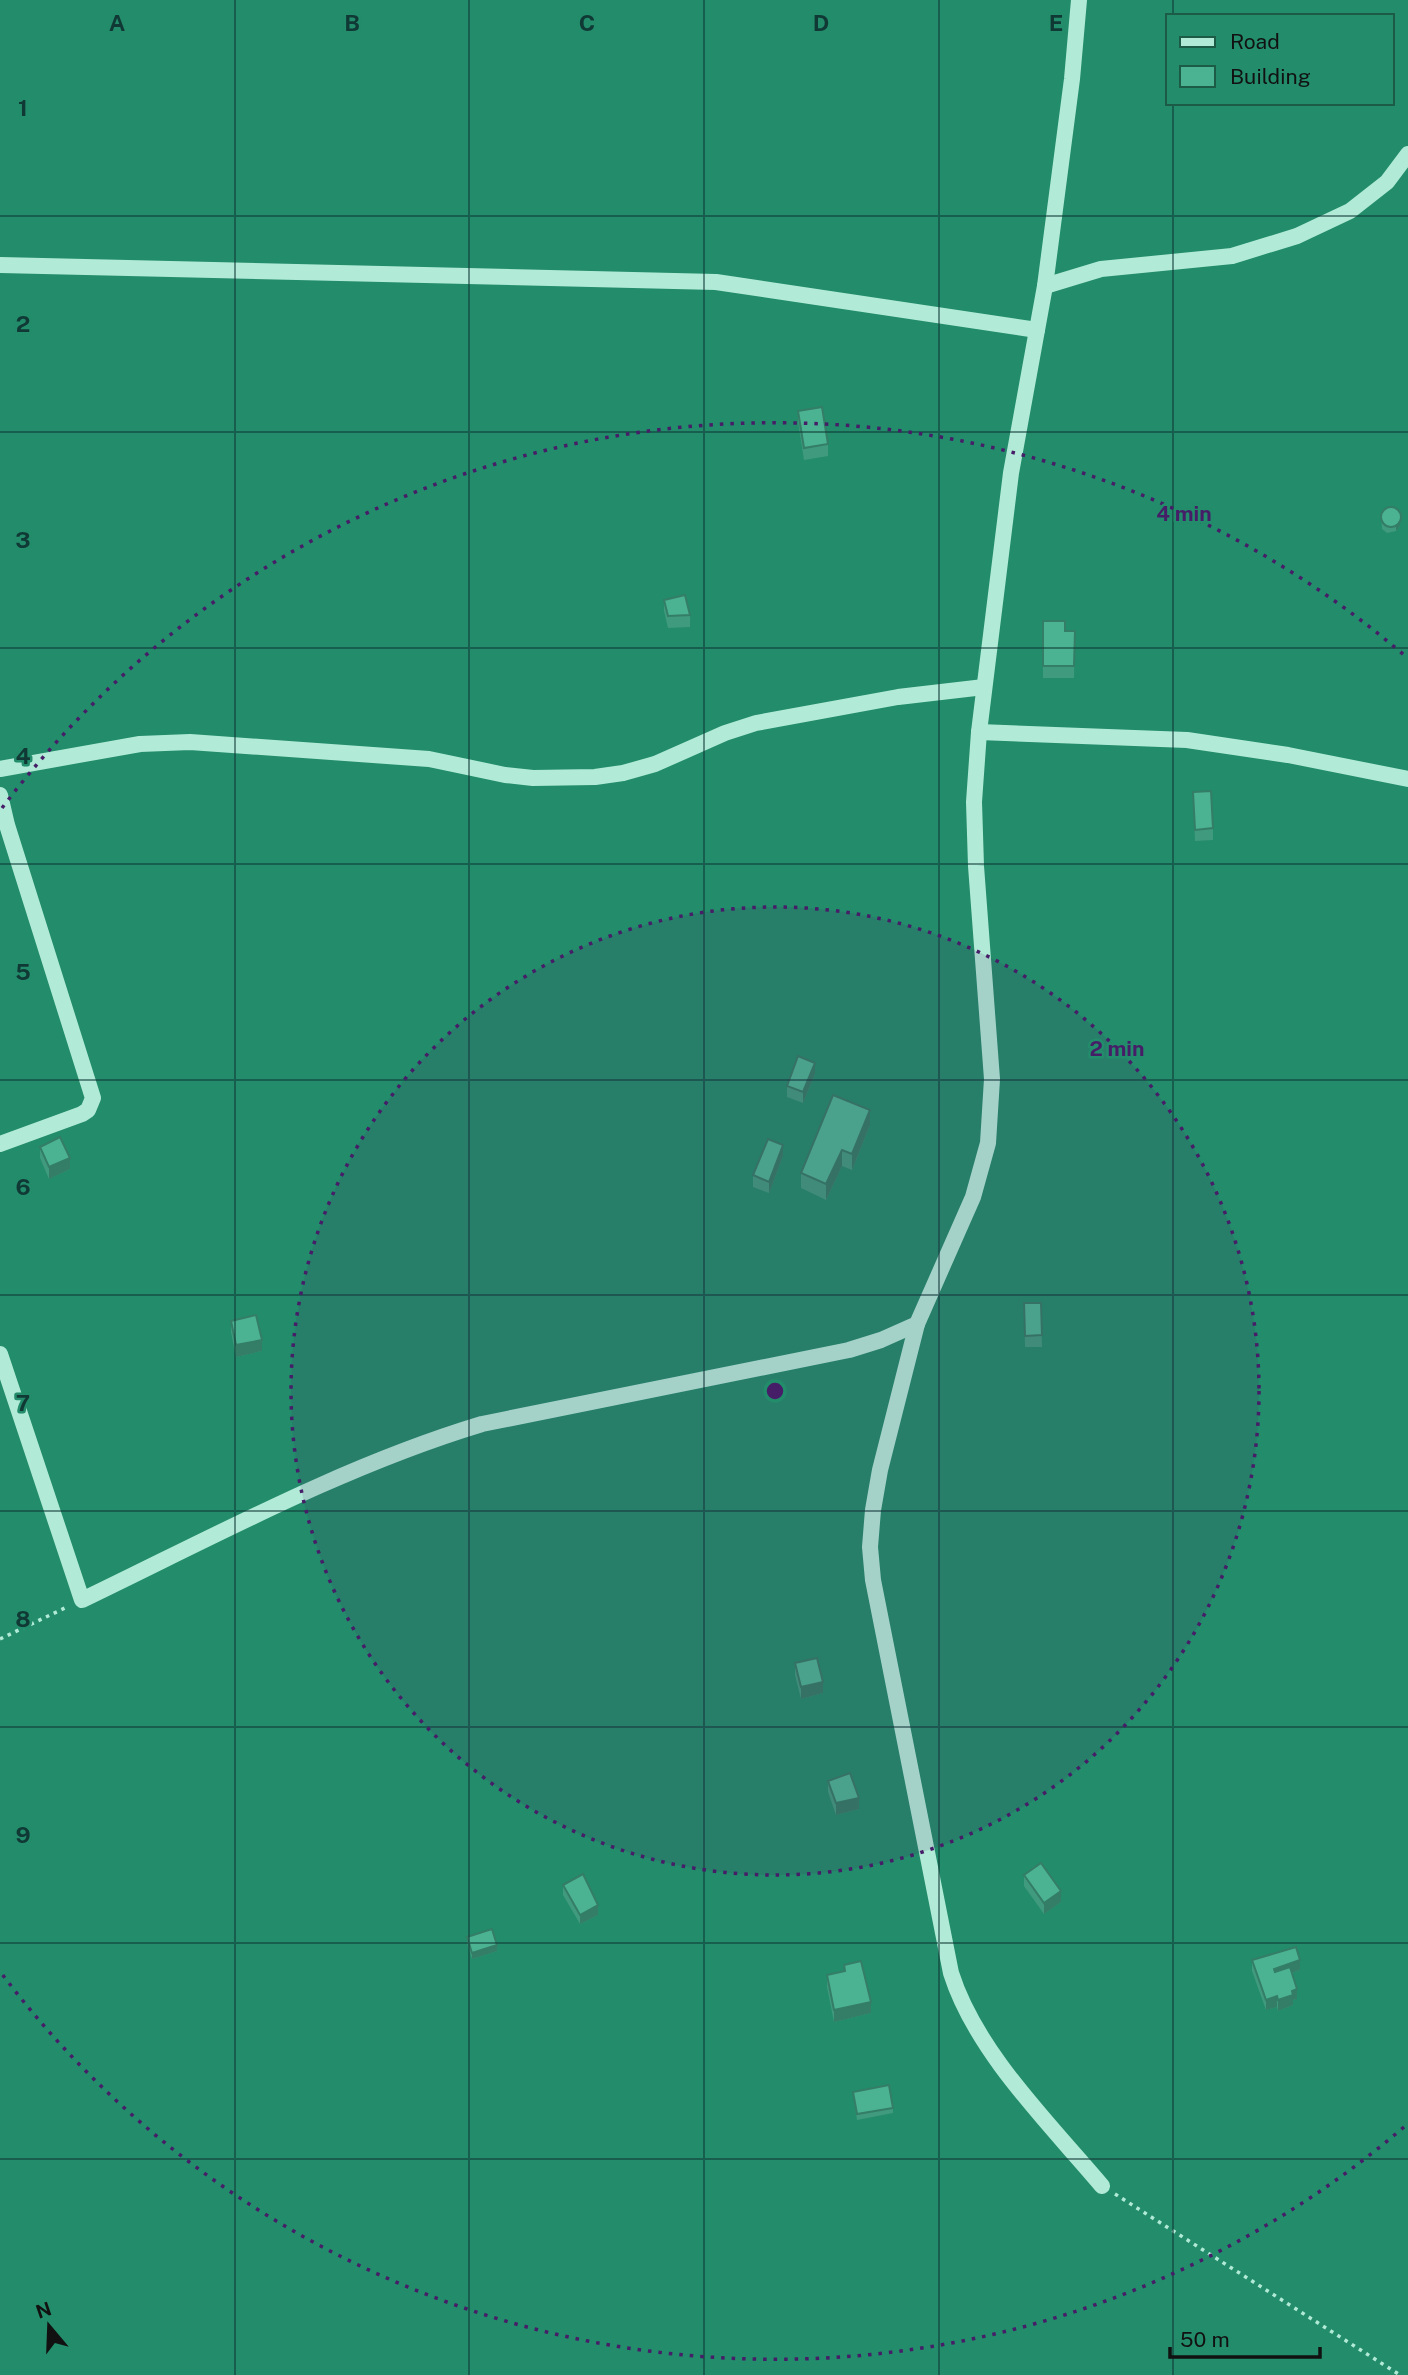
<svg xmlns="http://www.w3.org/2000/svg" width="1408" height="2375" font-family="'Public Sans',sans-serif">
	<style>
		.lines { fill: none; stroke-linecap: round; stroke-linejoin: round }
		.path { stroke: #b1ebd7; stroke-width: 3.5; stroke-dasharray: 3.5 5; stroke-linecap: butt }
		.street { stroke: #b1ebd7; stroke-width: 16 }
		.wall { fill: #409a7d }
		.shaded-wall { fill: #347d66 }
		.building { fill: #4bb391; stroke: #347d66; stroke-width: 2 }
		.grid { fill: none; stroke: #103936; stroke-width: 2; stroke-opacity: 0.55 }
		.ring { fill: none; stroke: #461e68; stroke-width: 3.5; stroke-dasharray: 3.5 7 }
		.grid-label { font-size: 23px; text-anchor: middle; font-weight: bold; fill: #103936; stroke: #238c6a; stroke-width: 5; stroke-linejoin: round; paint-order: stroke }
		.centre { fill: #461e68; stroke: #238c6a; stroke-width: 3.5 }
		.ring-label { font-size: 21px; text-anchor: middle; font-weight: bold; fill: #461e68; stroke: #238c6a; stroke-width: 5; stroke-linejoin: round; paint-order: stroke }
	</style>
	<rect width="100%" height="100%" fill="#238c6a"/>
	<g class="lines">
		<!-- path -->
		<g class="path">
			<polyline points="0,1639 67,1607"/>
			<polyline points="1115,2194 1400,2375"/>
		</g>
		<!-- street -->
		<g class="street">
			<polyline points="0,265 716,282 1037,330"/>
			<polyline points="1045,286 1101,269 1232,256 1297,236 1350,211 1387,182 1408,154"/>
			<polyline points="979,732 1187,740 1288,755 1408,779"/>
			<polyline points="0,769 140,744 190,742 429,759 505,775 533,778 595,777 623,773 655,764 725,733 756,723 898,697 984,687"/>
			<polyline points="0,795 7,825 93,1098 88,1110 82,1114 0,1144"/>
			<path d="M917,1324L880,1470L873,1510L870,1547L873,1580L951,1973C976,2052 1049,2123 1102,2186"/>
			<path d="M0,1354L82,1600C213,1537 343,1466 482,1424L849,1350L881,1340L917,1324L973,1197L988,1143L992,1079L976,866L974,802L979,732L1011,473L1045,286L1072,79L1079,0"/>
		</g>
	</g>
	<!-- wall -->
	<g class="wall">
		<polygon points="798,411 828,444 828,456 804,460 798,422"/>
		<polygon points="1381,514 1400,526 1396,531 1387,533 1382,529"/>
		<polygon points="664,600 690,615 690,627 668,628 664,611"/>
		<polygon points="1043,621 1065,631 1075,631 1074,678 1043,678"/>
		<polygon points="1193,792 1213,828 1213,840 1195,841"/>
		<polygon points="815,1074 803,1103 787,1097 787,1086"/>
		<polygon points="870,1125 852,1170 842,1166 826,1200 801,1188 801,1173"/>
		<polygon points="40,1147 70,1169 49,1179 40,1158"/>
		<polygon points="783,1156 769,1193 753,1187 753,1175"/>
		<polygon points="1024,1303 1041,1303 1042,1347 1025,1347"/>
		<polygon points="231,1321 262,1351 236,1357 231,1332"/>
		<polygon points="795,1663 823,1693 801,1699 795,1675"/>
		<polygon points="828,1781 859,1809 836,1815 828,1792"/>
		<polygon points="1024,1875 1061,1902 1044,1914 1024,1886"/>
		<polygon points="563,1885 598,1915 580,1924 563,1895"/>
		<polygon points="467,1937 497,1951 472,1959 467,1943"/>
		<polygon points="1252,1960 1300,1970 1292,1973 1297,1999 1293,2000 1293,2005 1278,2011 1277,2007 1266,2010 1252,1971"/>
		<polygon points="844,1965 871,2013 834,2022 827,1987 827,1975 844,1971"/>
		<polygon points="853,2092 893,2108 893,2113 857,2120"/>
	</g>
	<!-- shaded-wall -->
	<g class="shaded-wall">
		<polygon points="1400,521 1400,526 1396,531 1396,526"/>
		<polygon points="815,1063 815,1074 803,1103 803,1092"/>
		<polygon points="870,1110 870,1125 852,1170 852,1154"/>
		<polygon points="783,1145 783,1156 769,1193 769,1182"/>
		<polygon points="842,1150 842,1166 826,1200 826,1184"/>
		<polygon points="70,1158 70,1169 49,1179 49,1167"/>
		<polygon points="262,1340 262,1351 236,1357 236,1345"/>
		<polygon points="823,1682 823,1693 801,1699 801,1687"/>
		<polygon points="859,1798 859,1809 836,1815 836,1803"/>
		<polygon points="1061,1891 1061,1902 1044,1914 1044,1903"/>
		<polygon points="598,1905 598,1915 580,1924 580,1915"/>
		<polygon points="497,1945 497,1951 472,1959 472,1953"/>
		<polygon points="1300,1960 1300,1970 1274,1979 1274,1969"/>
		<polygon points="1297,1989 1297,1999 1293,2000 1293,2005 1278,2011 1278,2000 1292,1991"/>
		<polygon points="1277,1996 1277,2007 1266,2010 1266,2000"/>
		<polygon points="871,2002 871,2013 834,2022 834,2010"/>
	</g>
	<!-- building -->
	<g class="building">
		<polygon points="822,407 828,444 804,448 798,411"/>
		<circle cx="1391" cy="517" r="10"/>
		<polygon points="685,595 690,615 668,616 664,600"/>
		<polygon points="1043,621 1065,621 1065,631 1075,631 1074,666 1043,666"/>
		<polygon points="1211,791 1213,828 1195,830 1193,792"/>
		<polygon points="798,1056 815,1063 803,1092 787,1086"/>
		<polygon points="833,1095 870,1110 852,1154 842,1150 826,1184 801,1173"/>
		<polygon points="60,1137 70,1158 49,1167 40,1147"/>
		<polygon points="768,1139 783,1145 769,1182 753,1175"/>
		<polygon points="1024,1303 1041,1303 1042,1335 1025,1336"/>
		<polygon points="256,1315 262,1340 236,1345 231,1321"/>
		<polygon points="817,1658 823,1682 801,1687 795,1663"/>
		<polygon points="850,1773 859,1798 836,1803 828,1781"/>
		<polygon points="1041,1863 1061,1891 1044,1903 1024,1875"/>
		<polygon points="583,1874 598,1905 580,1915 563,1885"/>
		<polygon points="492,1929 497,1945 472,1953 467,1937"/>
		<polygon points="1296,1947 1300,1960 1274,1969 1275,1972 1290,1967 1297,1989 1292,1991 1293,1995 1278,2000 1277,1996 1266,2000 1252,1960"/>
		<polygon points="861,1961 871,2002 834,2010 827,1975 845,1971 844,1965"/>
		<polygon points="889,2085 893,2108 857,2114 853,2092"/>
	</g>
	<!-- grid -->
	<path class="grid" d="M235,0V2375M469,0V2375M704,0V2375M939,0V2375M1173,0V16M1173,103V2375M0,216H1408M0,432H1408M0,648H1408M0,864H1408M0,1080H1408M0,1295H1408M0,1511H1408M0,1727H1408M0,1943H1408M0,2159H1408"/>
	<!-- distance rings -->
	<circle cx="775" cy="1391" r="484" fill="#461e68" fill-opacity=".12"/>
	<g class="ring">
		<circle cx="775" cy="1391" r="484"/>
		<path d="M1404 2127A968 968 0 0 1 2 1974M2 808A968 968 0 0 1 1404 655"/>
	</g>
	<g class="grid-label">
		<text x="117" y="31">A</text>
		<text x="352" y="31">B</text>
		<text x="587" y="31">C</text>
		<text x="821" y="31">D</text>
		<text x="1056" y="31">E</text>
		<text x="23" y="116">1</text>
		<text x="23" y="332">2</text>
		<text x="23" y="548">3</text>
		<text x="23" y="764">4</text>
		<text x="23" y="980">5</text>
		<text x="23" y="1195">6</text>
		<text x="23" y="1411">7</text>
		<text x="23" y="1627">8</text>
		<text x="23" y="1843">9</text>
	</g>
	<circle cx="775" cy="1391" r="10" class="centre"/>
	<g class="ring-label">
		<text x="1184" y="521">4 min</text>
		<text x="1117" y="1056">2 min</text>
	</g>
	<!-- legend -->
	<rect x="1166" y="14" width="228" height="91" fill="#238c6a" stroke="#1c5b46" stroke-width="2"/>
	<rect x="1180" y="37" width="35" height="10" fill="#b1ebd7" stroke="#1c5b46" stroke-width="2"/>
	<text x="1230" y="49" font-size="21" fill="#111111">Road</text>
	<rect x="1180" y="66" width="35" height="21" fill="#4bb391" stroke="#1c5b46" stroke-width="2"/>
	<text x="1230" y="84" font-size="21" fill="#111111">Building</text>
	<!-- north arrow -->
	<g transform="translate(49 2326) rotate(341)" stroke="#238c6a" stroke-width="5" paint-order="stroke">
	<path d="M0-5L12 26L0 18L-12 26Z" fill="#111111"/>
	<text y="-10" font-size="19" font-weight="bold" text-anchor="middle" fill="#111111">N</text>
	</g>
	<!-- scale -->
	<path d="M1170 2347v10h150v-10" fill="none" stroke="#111111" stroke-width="3.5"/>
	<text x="1180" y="2347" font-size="21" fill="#111111" stroke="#238c6a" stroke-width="5" paint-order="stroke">50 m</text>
</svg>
